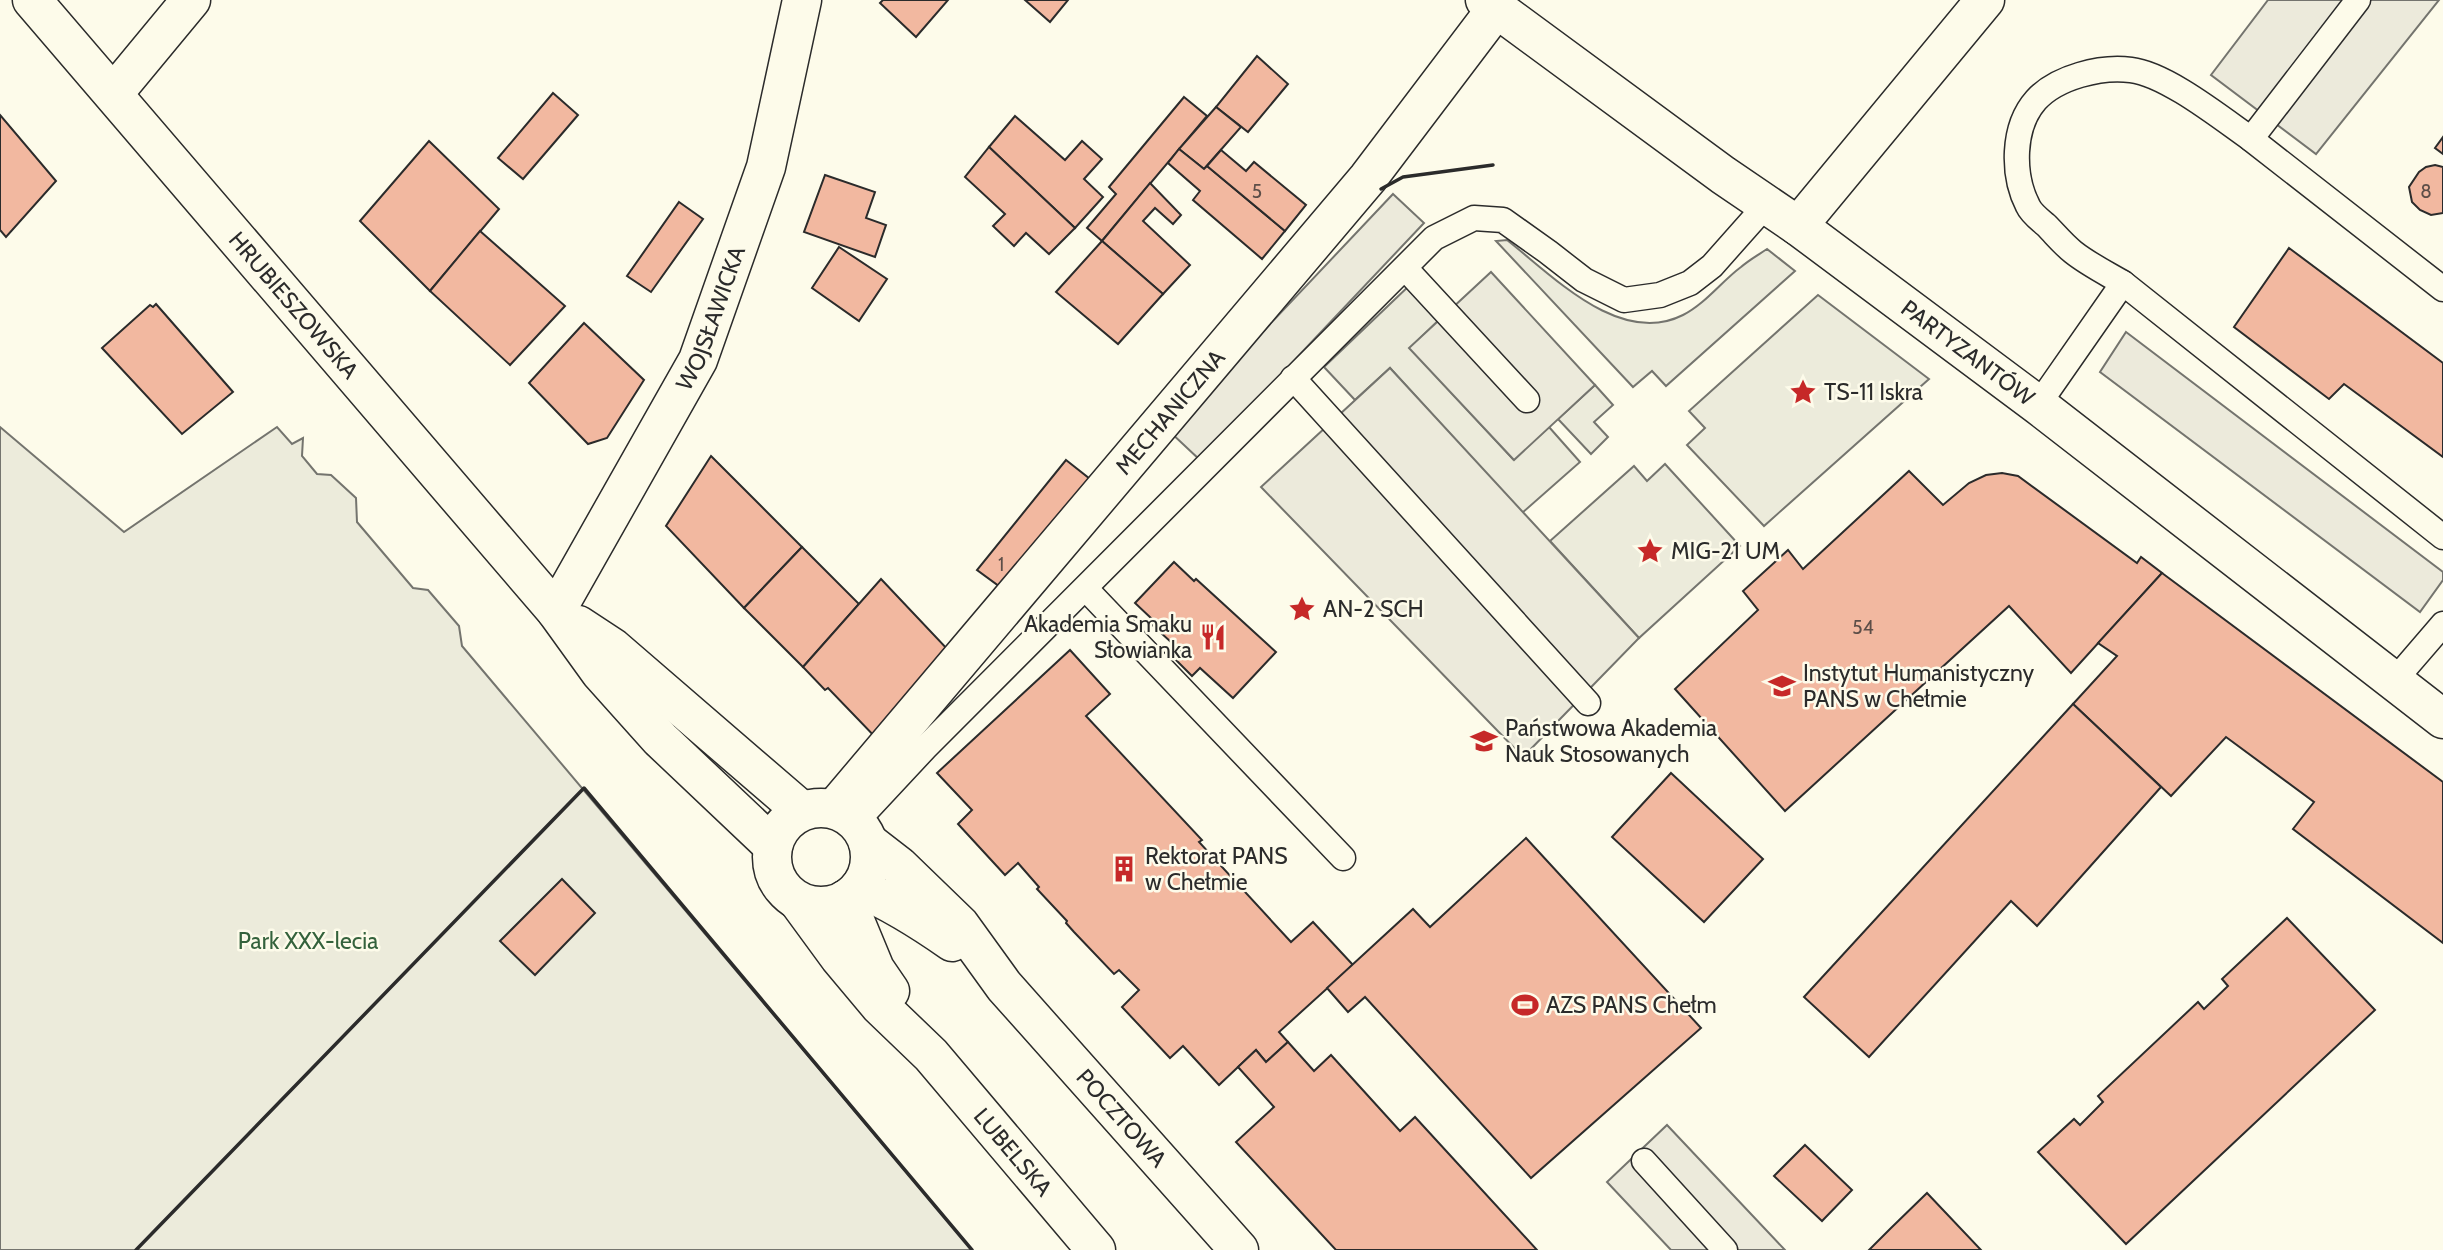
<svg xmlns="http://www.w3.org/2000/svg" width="2443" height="1250" font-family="Cabin,sans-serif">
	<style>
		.green { fill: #ecebdb; stroke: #74746e; stroke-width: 2 }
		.parking { fill: #eceadb; stroke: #74746e; stroke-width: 2 }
		.building { fill: #f2b8a0; stroke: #2b2b2b; stroke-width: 2 }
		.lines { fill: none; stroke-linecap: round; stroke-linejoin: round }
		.service-casing { stroke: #2b2b2b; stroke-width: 27 }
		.minor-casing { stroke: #2b2b2b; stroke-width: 41 }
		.tertiary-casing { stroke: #2b2b2b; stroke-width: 41 }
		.service { stroke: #fdfbea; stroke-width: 24 }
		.minor { stroke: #fdfbea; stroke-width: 38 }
		.tertiary { stroke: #fdfbea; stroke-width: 38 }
		.wall { stroke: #2b2b2b; stroke-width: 3.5 }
		.labels { text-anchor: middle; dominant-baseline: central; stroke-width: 5; stroke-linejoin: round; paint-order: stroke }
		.number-label { font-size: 19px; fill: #5d4e48 }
		.street-label { font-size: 23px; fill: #2b2b2b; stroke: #fdfbea }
		.poi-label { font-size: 23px; fill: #2b2b2b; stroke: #fdfbea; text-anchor: start }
		.park-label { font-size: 23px; fill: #34623c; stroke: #fdfbea }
	</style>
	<rect width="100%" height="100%" fill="#fdfbea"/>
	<!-- green -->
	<g class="green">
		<path d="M1507,240C1553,276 1620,347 1683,315C1705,304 1722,281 1741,267C1749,260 1758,255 1767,249L1795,271L1666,386L1652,371L1633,387L1496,241Z"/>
		<polygon points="1412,283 1442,317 1410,348 1513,459 1549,427 1580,462 1522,513 1390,368 1355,400 1324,367"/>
		<polygon points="1818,295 1929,379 1764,526 1687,445 1705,428 1689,411"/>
		<polygon points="1595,385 1613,405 1594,422 1608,437 1591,454 1558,419"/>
		<polygon points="0,427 124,532 277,427 292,444 303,438 302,456 317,474 331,475 356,498 357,522 413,588 428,590 459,626 462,646 972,1250 0,1250"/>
		<polygon points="1665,464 1740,546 1639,638 1550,541 1634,466 1647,481"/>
	</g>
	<!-- parking -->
	<g class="parking">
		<polygon points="2268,0 2439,0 2316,154 2211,75"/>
		<polygon points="1393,194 1424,223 1200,460 1169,431"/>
		<polygon points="1491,272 1595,385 1514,460 1409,348"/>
		<polygon points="2126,332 2443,572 2443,580 2420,612 2100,372"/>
		<polygon points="1390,368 1639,638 1523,757 1261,487"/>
		<polygon points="1667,1125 1785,1250 1671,1250 1607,1182"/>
	</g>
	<!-- building -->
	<g class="building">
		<polygon points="883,0 948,0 916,37 880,3"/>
		<polygon points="1025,0 1068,0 1050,22"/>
		<polygon points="1257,56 1288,84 1248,132 1216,107"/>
		<polygon points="553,93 578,115 523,179 498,158"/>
		<polygon points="1184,97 1207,116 1102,241 1087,228 1116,194 1109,187"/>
		<polygon points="1216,107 1241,127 1204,169 1179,149"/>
		<polygon points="0,115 56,181 6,237 0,230"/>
		<polygon points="1015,116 1065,160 1082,141 1102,159 1084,179 1103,197 1075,228 989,147"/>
		<polygon points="2443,137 2443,154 2435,148"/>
		<polygon points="429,141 499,209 430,291 360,221"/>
		<polygon points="989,147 1075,228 1049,254 1026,233 1014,246 993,226 1005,214 965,177"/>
		<polygon points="1179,149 1204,169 1207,166 1285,231 1262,259 1193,200 1200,191 1168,163"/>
		<polygon points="1221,150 1246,171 1254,162 1306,205 1285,231 1207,166"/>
		<polygon points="2435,165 2443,167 2443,213 2431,215 2420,210 2412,202 2409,187 2419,172 2426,167"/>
		<polygon points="825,175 875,192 866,218 886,225 875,257 804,232"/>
		<polygon points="1150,183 1181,215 1173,224 1155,208 1143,221 1190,265 1163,294 1102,241"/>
		<polygon points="679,202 703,219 651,292 627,276"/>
		<polygon points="480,231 565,306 510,365 430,291"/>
		<polygon points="1102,241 1163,294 1118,344 1056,292"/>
		<polygon points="839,247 887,279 859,321 812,288"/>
		<polygon points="2289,248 2443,363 2443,457 2344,384 2329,399 2234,327"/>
		<polygon points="156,304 233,392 182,434 102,348 150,305 153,307"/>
		<polygon points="584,323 644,380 607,438 588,444 529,383"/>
		<polygon points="711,456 802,547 744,608 666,526"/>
		<polygon points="1066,460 1090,479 1003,589 977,570"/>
		<polygon points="1909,471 1943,505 1969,483 1986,475 2002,473 2018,476 2137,563 2141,557 2162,573 2071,673 2009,606 1785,811 1675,689 1758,610 1743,591 1788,550 1803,569"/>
		<polygon points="802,547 859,604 803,667 744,608"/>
		<polygon points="1174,562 1194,581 1196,579 1276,652 1233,698 1200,668 1192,676 1176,660 1183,653 1149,622 1152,619 1135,603"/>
		<polygon points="2162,573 2443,782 2443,943 2293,829 2314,802 2226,737 2171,796 2073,704 2117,656 2098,643"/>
		<polygon points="881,579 951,653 879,741 828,688 825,690 803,667"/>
		<polygon points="1070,650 1110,694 1086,716 1202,840 1199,842 1291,942 1313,922 1353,965 1279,1032 1288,1042 1266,1062 1256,1050 1219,1085 1183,1046 1170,1058 1122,1007 1139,990 1119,970 1114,974 1074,932 1066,923 1067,921 1037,889 1039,887 1018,863 1005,875 958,824 972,810 937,773"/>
		<polygon points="2073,704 2161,787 2037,926 2011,901 1869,1057 1804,997"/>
		<polygon points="1671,773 1763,859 1704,922 1612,837"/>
		<polygon points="1526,838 1701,1028 1531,1178 1365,997 1348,1012 1327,988 1413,909 1430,927"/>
		<polygon points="562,879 595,913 535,975 500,941"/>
		<polygon points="2287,918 2375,1010 2126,1244 2038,1152 2074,1119 2080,1125 2103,1102 2098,1096 2198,1002 2204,1009 2228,986 2222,979"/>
		<polygon points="1288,1042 1314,1071 1331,1055 1400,1131 1415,1117 1537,1250 1336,1250 1236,1142 1274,1107 1238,1067 1256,1050 1266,1062"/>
		<polygon points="1805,1145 1852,1190 1822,1221 1774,1176"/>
		<polygon points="1927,1193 1981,1250 1869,1250 1890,1229"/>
	</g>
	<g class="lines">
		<!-- service casing -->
		<g class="service-casing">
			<g id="service">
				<path d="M2358,0L2251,139C2221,118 2166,74 2131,70C2101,66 2057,77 2036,100C2012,127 2012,175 2028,206C2031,213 2040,220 2046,225C2055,234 2063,244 2073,252C2088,264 2106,273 2123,283L2443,537"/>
				<polyline points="2251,139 2443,289"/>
				<polyline points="1405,268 1527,400"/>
				<polyline points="1293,378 1588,703"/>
				<polyline points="2038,405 2123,283"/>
				<polyline points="1086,589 1343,858"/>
				<polyline points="2394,681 2443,624"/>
				<polyline points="855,823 925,748 1434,238 1474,218 1503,220 1548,252 1584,280 1624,300 1660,295 1690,283 1712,266 1767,204"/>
				<polyline points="1644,1161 1725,1250"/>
			</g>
		</g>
		<!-- minor casing -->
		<g class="minor-casing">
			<g id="minor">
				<path id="s1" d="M1485,0L1723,175L1798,226L2038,405L2443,719"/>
				<polyline points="114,93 191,0"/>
				<polyline points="1798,226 1985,0"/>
				<path id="s2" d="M556,611L698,360L766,167L802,0"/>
				<path id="s3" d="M834,809L1368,178L1496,9"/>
				<polyline points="846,899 875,969 890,991"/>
				<path id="s4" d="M798,901L839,957L880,1006L931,1055L1096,1250"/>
			</g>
		</g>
		<!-- tertiary casing -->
		<g class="tertiary-casing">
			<g id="tertiary">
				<path id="s5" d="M32,0L556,611L600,672L660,739L773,846"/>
				<polyline points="578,625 613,648 802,811"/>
				<circle cx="821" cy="857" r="49"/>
				<path id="s6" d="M868,842L899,866L960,925L1004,986L1239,1250"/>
				<path d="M859,888C892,902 922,921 952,942"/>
			</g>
		</g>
		<!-- service -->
		<use href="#service" class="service"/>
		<!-- minor -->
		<use href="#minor" class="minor"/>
		<!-- tertiary -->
		<use href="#tertiary" class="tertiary"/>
		<!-- wall -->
		<g class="wall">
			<polyline points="1381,189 1403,177 1493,165"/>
			<polyline points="136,1250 584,788 972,1250"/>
		</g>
	</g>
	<!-- icons -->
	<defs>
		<g id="sight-bare" transform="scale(2.1)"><path d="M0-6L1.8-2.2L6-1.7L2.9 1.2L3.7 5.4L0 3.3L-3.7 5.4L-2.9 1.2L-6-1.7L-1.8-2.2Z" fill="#c62828" stroke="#fdfbea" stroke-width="2.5" paint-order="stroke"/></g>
		<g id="restaurant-bare" transform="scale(2.1)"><path d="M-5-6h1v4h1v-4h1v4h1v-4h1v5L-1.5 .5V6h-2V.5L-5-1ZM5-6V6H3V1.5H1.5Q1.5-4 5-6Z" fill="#c62828" stroke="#fdfbea" stroke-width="2.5" paint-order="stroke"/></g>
		<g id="university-bare" transform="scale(2.1)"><path d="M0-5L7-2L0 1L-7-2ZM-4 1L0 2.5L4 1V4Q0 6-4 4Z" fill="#c62828" stroke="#fdfbea" stroke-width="2.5" paint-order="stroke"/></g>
		<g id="building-bare" transform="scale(2.1)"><path d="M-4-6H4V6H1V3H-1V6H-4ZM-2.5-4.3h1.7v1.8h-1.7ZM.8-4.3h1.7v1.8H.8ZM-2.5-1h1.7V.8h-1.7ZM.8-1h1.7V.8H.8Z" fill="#c62828" stroke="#fdfbea" stroke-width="2.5" paint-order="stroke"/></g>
		<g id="stadium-bare" transform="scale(2.1)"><path d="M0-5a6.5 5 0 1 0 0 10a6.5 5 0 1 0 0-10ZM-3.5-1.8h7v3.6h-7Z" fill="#c62828" stroke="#fdfbea" stroke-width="2.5" paint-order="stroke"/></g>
	</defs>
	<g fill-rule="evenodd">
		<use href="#sight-bare" x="1803" y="392"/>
		<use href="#sight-bare" x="1650" y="551"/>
		<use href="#sight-bare" x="1302" y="609"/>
		<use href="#restaurant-bare" x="1213" y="637"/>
		<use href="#university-bare" x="1782" y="686"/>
		<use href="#university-bare" x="1484" y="741"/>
		<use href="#building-bare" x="1124" y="869"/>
		<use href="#stadium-bare" x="1525" y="1005"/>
	</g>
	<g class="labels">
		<!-- number labels -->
		<g class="number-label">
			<text x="1257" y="191">5</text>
			<text x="2426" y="191">8</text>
			<text x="1001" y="564">1</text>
			<text x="1863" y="627">54</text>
		</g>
		<!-- street labels -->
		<g class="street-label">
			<text stroke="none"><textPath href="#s5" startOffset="402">HRUBIESZOWSKA</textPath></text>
			<text stroke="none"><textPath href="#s2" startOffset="332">WOJSŁAWICKA</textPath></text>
			<text stroke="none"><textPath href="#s1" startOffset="598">PARTYZANTÓW</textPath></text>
			<text stroke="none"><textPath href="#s3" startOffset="520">MECHANICZNA</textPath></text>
			<text stroke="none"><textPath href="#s6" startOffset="376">POCZTOWA</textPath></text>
			<text stroke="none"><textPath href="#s4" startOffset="331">LUBELSKA</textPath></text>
		</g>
		<!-- poi labels -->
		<g class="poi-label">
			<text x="1824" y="392">TS-11 Iskra</text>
			<text x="1671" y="551">MIG-21 UM</text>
			<text x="1323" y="609">AN-2 SCH</text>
			<text x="1192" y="624" text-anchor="end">Akademia Smaku<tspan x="1192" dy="26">Słowianka</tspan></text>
			<text x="1803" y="673">Instytut Humanistyczny<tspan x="1803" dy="26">PANS w Chełmie</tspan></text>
			<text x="1505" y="728">Państwowa Akademia<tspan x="1505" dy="26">Nauk Stosowanych</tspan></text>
			<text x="1145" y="856">Rektorat PANS<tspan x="1145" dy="26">w Chełmie</tspan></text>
			<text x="1546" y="1005">AZS PANS Chełm</text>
		</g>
		<!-- park labels -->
		<g class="park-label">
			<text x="308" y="941">Park XXX-lecia</text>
		</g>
	</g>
</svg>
